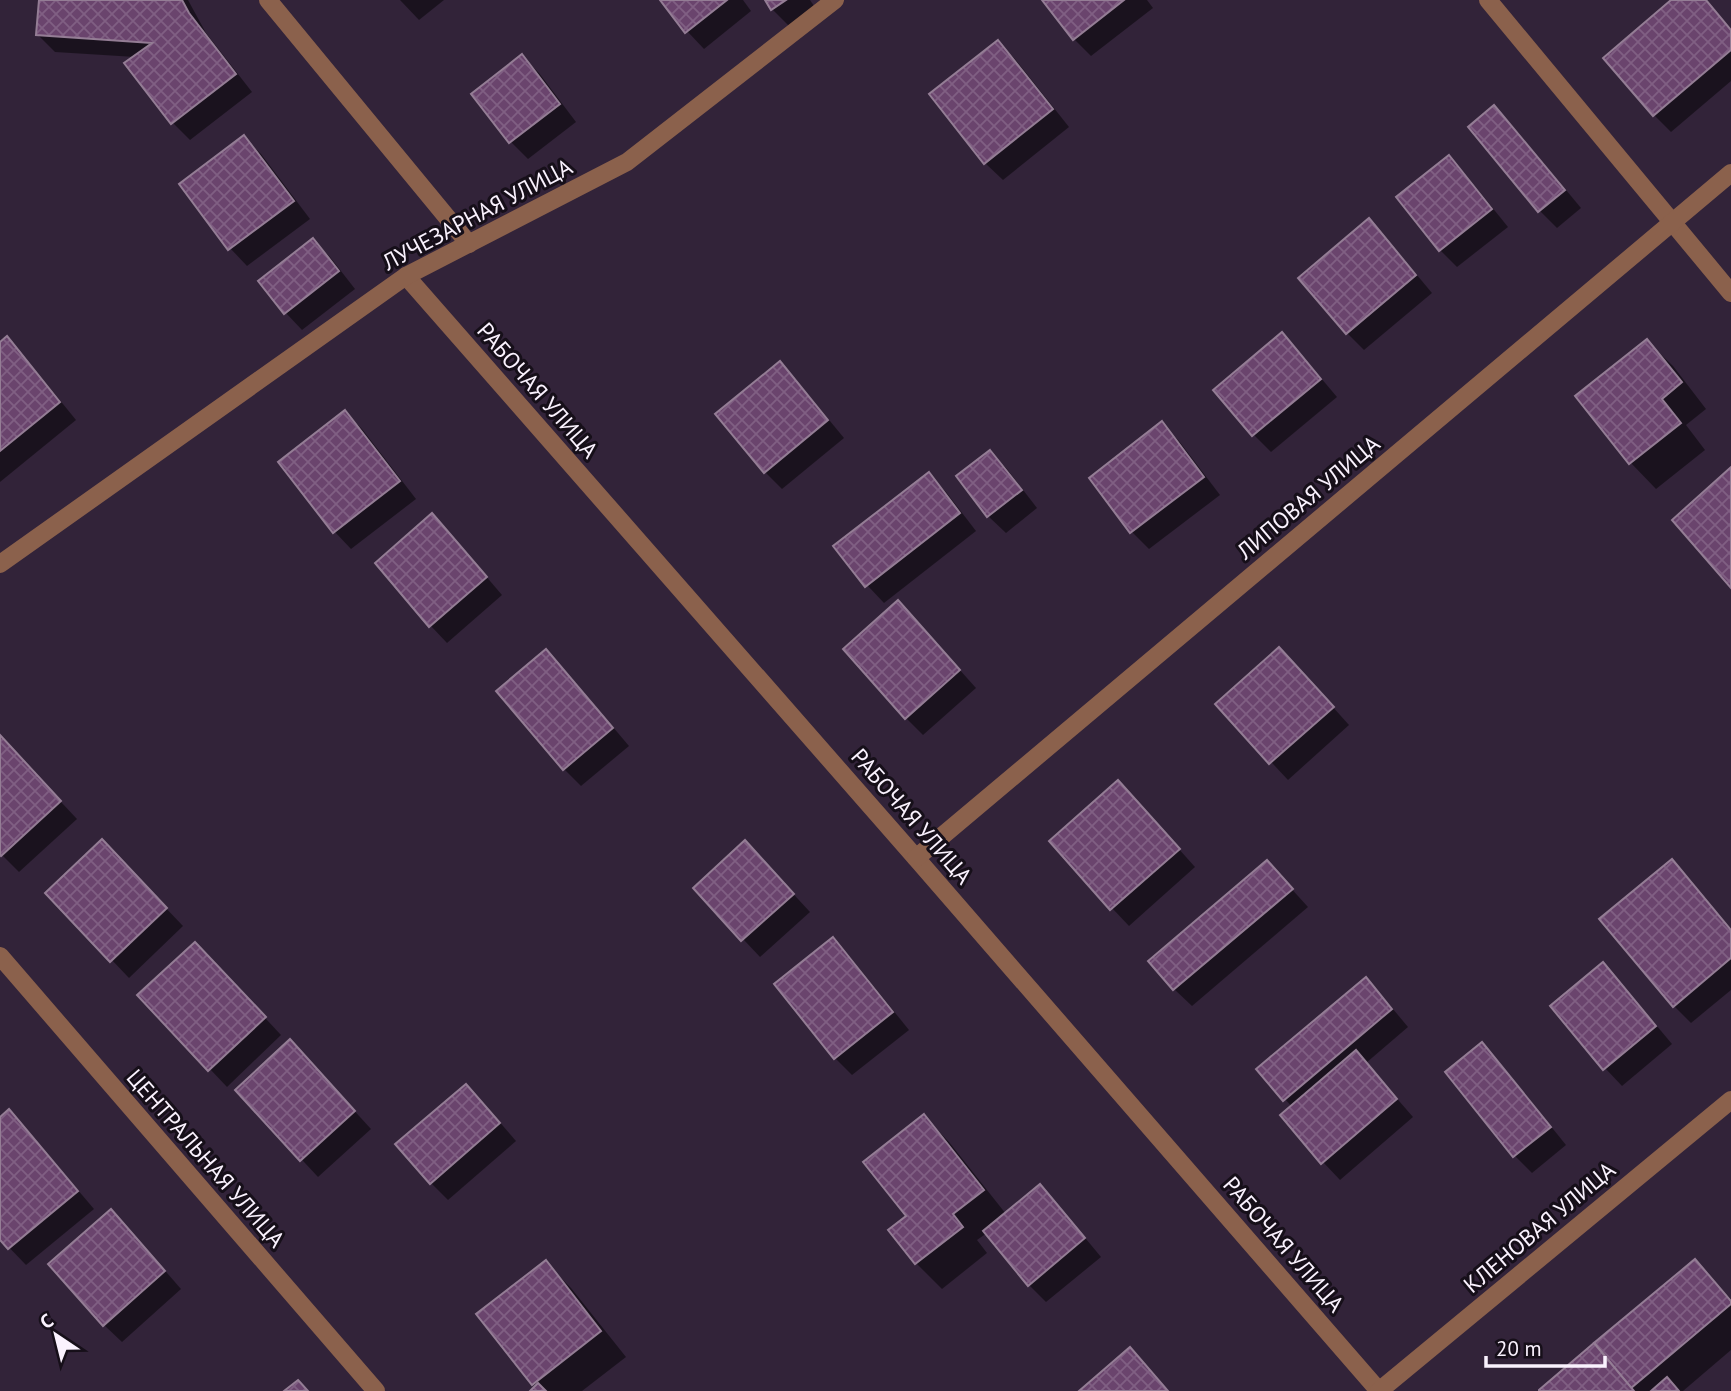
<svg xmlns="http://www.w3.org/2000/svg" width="1731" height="1391" font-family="'PT Sans',sans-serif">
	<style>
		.shadow { fill: #0007 }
		.building { fill: url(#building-cross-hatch); stroke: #947d95; stroke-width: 2 }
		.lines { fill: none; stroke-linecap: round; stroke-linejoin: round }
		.minor { stroke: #8b614c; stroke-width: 18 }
		.labels { text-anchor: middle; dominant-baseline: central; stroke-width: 6; stroke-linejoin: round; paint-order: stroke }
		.street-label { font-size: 23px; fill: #faf2fe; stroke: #160f19 }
	</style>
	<defs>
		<pattern id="building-cross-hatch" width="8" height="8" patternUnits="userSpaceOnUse" patternTransform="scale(1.75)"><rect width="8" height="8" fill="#6a446d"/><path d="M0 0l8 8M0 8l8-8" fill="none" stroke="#805f83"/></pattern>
	</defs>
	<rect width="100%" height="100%" fill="#322339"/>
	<!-- shadow -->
	<g class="shadow">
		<polygon points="41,0 188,0 206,33 252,92 190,140 173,123 127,64 135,57 55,52 38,35"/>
		<polygon points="400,0 444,0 419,20"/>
		<polygon points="662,0 743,0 751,11 704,49 687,31"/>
		<polygon points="767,0 810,0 816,9 789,26 772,9"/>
		<polygon points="1044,0 1147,0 1153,8 1091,56 1074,39"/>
		<polygon points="1674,0 1706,0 1731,29 1731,81 1671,132 1654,115"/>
		<polygon points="998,42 1015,59 1069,127 1003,180 985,163 931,95"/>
		<polygon points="522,56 539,73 576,122 528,159 511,142 473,94"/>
		<polygon points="1494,107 1511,124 1581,208 1557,228 1540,211"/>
		<polygon points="244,137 261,154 310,219 247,266 230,248"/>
		<polygon points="1449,157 1466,175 1508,227 1457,267 1440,250"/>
		<polygon points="1369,221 1386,238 1432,293 1364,350 1347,333"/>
		<polygon points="313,240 330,257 355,289 302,330 285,312"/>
		<polygon points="1281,335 1299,352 1337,397 1271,452 1254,435 1216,390"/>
		<polygon points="7,339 24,356 76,420 0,482 0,345"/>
		<polygon points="1647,341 1673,366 1706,409 1686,425 1705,450 1656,489 1631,463 1578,396"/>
		<polygon points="780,364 797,381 844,438 782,489 765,472"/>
		<polygon points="345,412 362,429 416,499 351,549 334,531"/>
		<polygon points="1162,424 1179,441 1220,495 1149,549 1132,532 1091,478"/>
		<polygon points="990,452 1007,469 1037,508 1006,533 988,516"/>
		<polygon points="929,475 946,492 976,531 884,603 867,585"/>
		<polygon points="432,516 449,533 502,595 447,643 430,625"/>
		<polygon points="915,620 976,688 923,735 906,718"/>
		<polygon points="546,651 563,668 629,746 581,786 564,769"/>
		<polygon points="1296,666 1349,725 1288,780 1217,704"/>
		<polygon points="0,737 77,819 19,872 0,853"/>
		<polygon points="1135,800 1195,867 1129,926 1112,908"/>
		<polygon points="119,859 183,926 129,978 48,893"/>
		<polygon points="762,860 810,912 760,957 695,888"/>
		<polygon points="1672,861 1689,878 1731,929 1731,990 1691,1023 1674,1006 1602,920"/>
		<polygon points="1267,862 1308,907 1192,1006 1174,989 1151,961"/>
		<polygon points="833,939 850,957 909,1030 852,1075 835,1058 776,985"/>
		<polygon points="212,961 281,1035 227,1087 140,995"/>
		<polygon points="1603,965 1620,982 1672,1044 1622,1086 1605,1068"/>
		<polygon points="1366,979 1383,997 1408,1027 1366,1063 1413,1117 1340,1180 1323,1162 1292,1107 1259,1069"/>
		<polygon points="1482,1045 1499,1062 1566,1145 1532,1173 1515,1156 1447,1073"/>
		<polygon points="307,1059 371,1129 318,1177 237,1090"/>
		<polygon points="466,1086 483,1103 516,1141 448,1200 431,1183"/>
		<polygon points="9,1112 26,1129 94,1209 26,1265 0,1238 0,1119"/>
		<polygon points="924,1116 949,1142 1006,1214 1040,1186 1057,1204 1101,1257 1046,1302 1029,1285 987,1233 977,1240 987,1253 942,1289 916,1263 891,1231 908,1217"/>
		<polygon points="128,1228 181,1289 122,1342 104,1325"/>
		<polygon points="1695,1261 1731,1299 1731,1350 1683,1391 1542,1391"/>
		<polygon points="545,1262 571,1288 626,1357 582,1391 532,1391 536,1387 533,1384"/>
	</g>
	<!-- building -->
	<g class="building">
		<polygon points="39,0 182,0 189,13 236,74 171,124 124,63 152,43 36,35"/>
		<polygon points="660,0 727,0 685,33"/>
		<polygon points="765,0 786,0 771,10"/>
		<polygon points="1042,0 1124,0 1073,40"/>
		<polygon points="1671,0 1706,0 1731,30 1731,50 1653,116 1603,58"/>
		<polygon points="998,40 1053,109 984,164 929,94"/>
		<polygon points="522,54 560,104 509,143 471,94"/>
		<polygon points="1494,105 1565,190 1538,212 1468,127"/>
		<polygon points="244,135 294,201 228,250 179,184"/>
		<polygon points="1449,155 1492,209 1439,251 1396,197"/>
		<polygon points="1369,218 1416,275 1346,334 1298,278"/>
		<polygon points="313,238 339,271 284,314 258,281"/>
		<polygon points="1282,332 1321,379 1252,436 1213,390"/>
		<polygon points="7,336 60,402 0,451 0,342"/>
		<polygon points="1647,339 1682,382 1662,399 1681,423 1629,464 1575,396"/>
		<polygon points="780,361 828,420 764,473 715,414"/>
		<polygon points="345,410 400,481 333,533 278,462"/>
		<polygon points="1162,421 1204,477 1130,533 1089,478"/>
		<polygon points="990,450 1022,490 987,517 956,476"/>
		<polygon points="1731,467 1731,588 1672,520"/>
		<polygon points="929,472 960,513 865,587 833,546"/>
		<polygon points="432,513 487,577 429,627 375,563"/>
		<polygon points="898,600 960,670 905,719 843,649"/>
		<polygon points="1279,647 1334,707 1269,764 1215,704"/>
		<polygon points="546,649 613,728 563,770 496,691"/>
		<polygon points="0,735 61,801 1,856 0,855"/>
		<polygon points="1118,780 1180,849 1110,910 1049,841"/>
		<polygon points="102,839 167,908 110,962 45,893"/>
		<polygon points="745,840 794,894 741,941 693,888"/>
		<polygon points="1672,859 1731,930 1731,958 1673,1007 1599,919"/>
		<polygon points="1267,860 1293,889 1173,990 1148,961"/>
		<polygon points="833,937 893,1012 834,1059 774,984"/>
		<polygon points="195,942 266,1017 208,1071 137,995"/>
		<polygon points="1603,962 1656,1026 1603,1070 1550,1006"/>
		<polygon points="1366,977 1392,1009 1283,1101 1256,1069"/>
		<polygon points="290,1039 355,1111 300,1161 235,1090"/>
		<polygon points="1482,1042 1551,1127 1513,1157 1445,1072"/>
		<polygon points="1356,1050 1397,1099 1321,1164 1280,1115"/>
		<polygon points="466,1084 500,1123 430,1184 395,1144"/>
		<polygon points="9,1109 78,1191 8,1249 0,1240 0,1117"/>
		<polygon points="924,1114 984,1190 953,1214 963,1227 915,1264 888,1230 906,1216 863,1162"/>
		<polygon points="1040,1184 1085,1238 1028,1286 983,1231"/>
		<polygon points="111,1209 165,1271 103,1326 48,1264"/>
		<polygon points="1695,1259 1731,1301 1731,1304 1631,1388 1594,1343"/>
		<polygon points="546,1260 601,1331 532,1385 476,1314"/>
		<polygon points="1594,1343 1634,1391 1539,1391 1539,1390"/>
		<polygon points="1130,1347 1168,1391 1079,1391"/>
		<polygon points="1667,1377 1679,1391 1651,1391"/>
		<polygon points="298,1380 308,1391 284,1391"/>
		<polygon points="538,1383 546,1391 530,1391"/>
	</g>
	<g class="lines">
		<!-- minor -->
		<g class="minor">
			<polyline points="268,0 469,244"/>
			<polyline points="1488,0 1731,293"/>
			<polyline points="406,276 916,858 1379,1391"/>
			<polyline points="0,564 406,276 627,162 835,0"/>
			<polyline points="916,858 1731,173"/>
			<polyline points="0,956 376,1391"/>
			<polyline points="1379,1391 1731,1100"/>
		</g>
	</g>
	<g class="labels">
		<!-- street labels -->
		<g class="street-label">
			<text transform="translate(477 214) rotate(-28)">ЛУЧЕЗАРНАЯ УЛИЦА</text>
			<text transform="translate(538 390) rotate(49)">РАБОЧАЯ УЛИЦА</text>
			<text transform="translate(1308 497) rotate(-40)">ЛИПОВАЯ УЛИЦА</text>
			<text transform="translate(912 816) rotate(49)">РАБОЧАЯ УЛИЦА</text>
			<text transform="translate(206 1158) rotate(49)">ЦЕНТРАЛЬНАЯ УЛИЦА</text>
			<text transform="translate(1539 1227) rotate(-40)">КЛЕНОВАЯ УЛИЦА</text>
			<text transform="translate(1284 1244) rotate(49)">РАБОЧАЯ УЛИЦА</text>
		</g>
	</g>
	<!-- north arrow -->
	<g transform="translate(56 1335) rotate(325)" stroke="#160f19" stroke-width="5" paint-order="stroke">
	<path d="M0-5L12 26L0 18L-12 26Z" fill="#faf2fe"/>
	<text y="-10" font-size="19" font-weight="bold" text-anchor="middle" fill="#faf2fe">С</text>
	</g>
	<!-- scale -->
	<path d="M1486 1356v10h119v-10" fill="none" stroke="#faf2fe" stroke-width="3.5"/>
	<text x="1496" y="1356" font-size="21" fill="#faf2fe" stroke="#160f19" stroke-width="5" paint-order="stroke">20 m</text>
</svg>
